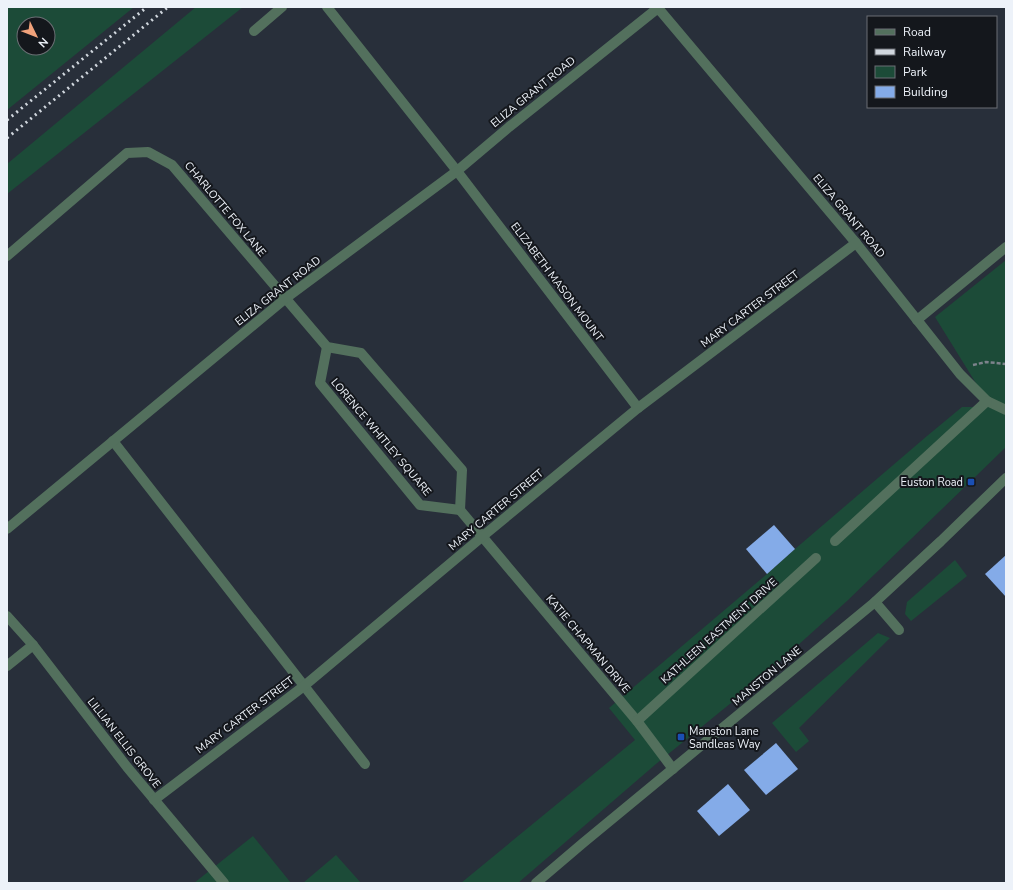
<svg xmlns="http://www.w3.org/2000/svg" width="1013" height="890" font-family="'Nunito Sans',sans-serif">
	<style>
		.green { fill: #1c4b38; fill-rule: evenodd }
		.building { fill: #84abe8 }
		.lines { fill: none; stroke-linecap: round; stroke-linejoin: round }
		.path { stroke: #7d838c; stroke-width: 2.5; stroke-dasharray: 4 2; stroke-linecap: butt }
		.minor { stroke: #53705d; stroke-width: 10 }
		.rail { stroke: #d1d7de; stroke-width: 3; stroke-dasharray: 2 4; stroke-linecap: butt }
		.transit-dot { fill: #1a4fb4; stroke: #14171c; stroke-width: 1.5 }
		.labels { text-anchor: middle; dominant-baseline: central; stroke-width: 4; stroke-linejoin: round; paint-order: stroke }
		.street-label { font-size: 11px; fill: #edf2f9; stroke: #14171c }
		.poi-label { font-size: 11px; fill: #edf2f9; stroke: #14171c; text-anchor: end }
	</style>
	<rect width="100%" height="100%" fill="#282f3a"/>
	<!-- green -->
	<g class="green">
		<path d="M7,7H134L7,110ZM24,24H48V48H24Z"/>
		<polygon points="196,7 243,7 7,194 7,164"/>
		<polygon points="1006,260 1006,447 847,601 758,681 656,764 518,883 461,883 635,740 609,708 767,574 795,549 927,436 962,407 979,407 987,401 935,317"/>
		<polygon points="955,560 967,576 911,621 905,614 907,602"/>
		<polygon points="878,633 890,638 799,728 809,741 796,752 772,723"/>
		<polygon points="253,836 291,883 194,883"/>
		<polygon points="336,855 361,883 303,883"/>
	</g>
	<!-- building -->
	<g class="building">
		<polygon points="774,525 795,549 767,574 746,549"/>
		<polygon points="1006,555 1006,597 985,574"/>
		<polygon points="776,743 798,769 766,795 744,770"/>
		<polygon points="728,784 750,810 719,836 697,811"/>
	</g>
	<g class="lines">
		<!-- path -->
		<polyline class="path" points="973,365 986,362 1006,364"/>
		<!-- minor -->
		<g class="minor">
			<polyline points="327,7 457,171 638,408"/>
			<polyline points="254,31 282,7"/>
			<polyline points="7,256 127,153 148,152 172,165 327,347 361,353 462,470 460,510 637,721 673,769"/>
			<polyline points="917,320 1006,247"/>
			<polyline points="327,347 320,383 420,505 460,510"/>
			<polyline points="113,441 365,764"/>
			<polyline points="7,529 286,298 457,171 509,127 658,8 856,243 960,374 987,401 1006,410"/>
			<polyline points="835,541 987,401"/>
			<polyline points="875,602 899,630"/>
			<polyline points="7,616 33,645 127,767 224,883"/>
			<polyline points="7,666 33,645"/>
			<polyline points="637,721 816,558"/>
			<polyline points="154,800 304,686 483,536 638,408 856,243"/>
			<polyline points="536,883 583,843 875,602 941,541 1006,478"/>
		</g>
		<!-- rail -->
		<g class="rail">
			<polyline points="7,120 147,7"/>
			<polyline points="7,138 168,7"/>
		</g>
	</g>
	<!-- markers -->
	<g class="transit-dot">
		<rect x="967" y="478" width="8" height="8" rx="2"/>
		<rect x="677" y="733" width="8" height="8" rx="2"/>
	</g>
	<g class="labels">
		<!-- street labels -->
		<g class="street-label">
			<text transform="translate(533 92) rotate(-39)">ELIZA GRANT ROAD</text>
			<text transform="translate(225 209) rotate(50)">CHARLOTTE FOX LANE</text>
			<text transform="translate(849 216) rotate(50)">ELIZA GRANT ROAD</text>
			<text transform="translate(557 282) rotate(53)">ELIZABETH MASON MOUNT</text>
			<text transform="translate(278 291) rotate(-38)">ELIZA GRANT ROAD</text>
			<text transform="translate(750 309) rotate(-37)">MARY CARTER STREET</text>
			<text transform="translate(381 437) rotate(50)">LORENCE WHITLEY SQUARE</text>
			<text transform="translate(496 510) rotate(-40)">MARY CARTER STREET</text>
			<text transform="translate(719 631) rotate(-42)">KATHLEEN EASTMENT DRIVE</text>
			<text transform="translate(588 644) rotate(50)">KATIE CHAPMAN DRIVE</text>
			<text transform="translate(767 676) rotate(-40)">MANSTON LANE</text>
			<text transform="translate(245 715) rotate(-37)">MARY CARTER STREET</text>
			<text transform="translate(124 743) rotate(52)">LILLIAN ELLIS GROVE</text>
		</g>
		<!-- poi labels -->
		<g class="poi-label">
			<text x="963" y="482">Euston Road</text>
			<text x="689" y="731" text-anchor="start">Manston Lane<tspan x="689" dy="13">Sandleas Way</tspan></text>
		</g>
	</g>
	<!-- border -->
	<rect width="1013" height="890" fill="none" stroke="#edf2f9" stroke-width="16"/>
	<!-- legend -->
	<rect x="867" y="16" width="130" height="92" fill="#14171c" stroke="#6b6f74"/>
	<rect x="875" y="29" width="20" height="6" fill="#53705d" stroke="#6b6f74"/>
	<text x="903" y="36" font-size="12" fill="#edf2f9">Road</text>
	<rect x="875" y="49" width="20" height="6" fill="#d1d7de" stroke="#6b6f74"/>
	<text x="903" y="56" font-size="12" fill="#edf2f9">Railway</text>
	<rect x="875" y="66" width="20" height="12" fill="#1c4b38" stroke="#6b6f74"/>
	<text x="903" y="76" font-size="12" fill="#edf2f9">Park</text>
	<rect x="875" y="86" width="20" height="12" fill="#84abe8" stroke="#6b6f74"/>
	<text x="903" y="96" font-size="12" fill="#edf2f9">Building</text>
	<!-- north arrow -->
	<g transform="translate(36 36) rotate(133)"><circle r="19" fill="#14171c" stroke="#6b6f74"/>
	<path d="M0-3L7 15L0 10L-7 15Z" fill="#f1a27b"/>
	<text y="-6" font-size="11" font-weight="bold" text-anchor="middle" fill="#edf2f9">N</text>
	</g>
</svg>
